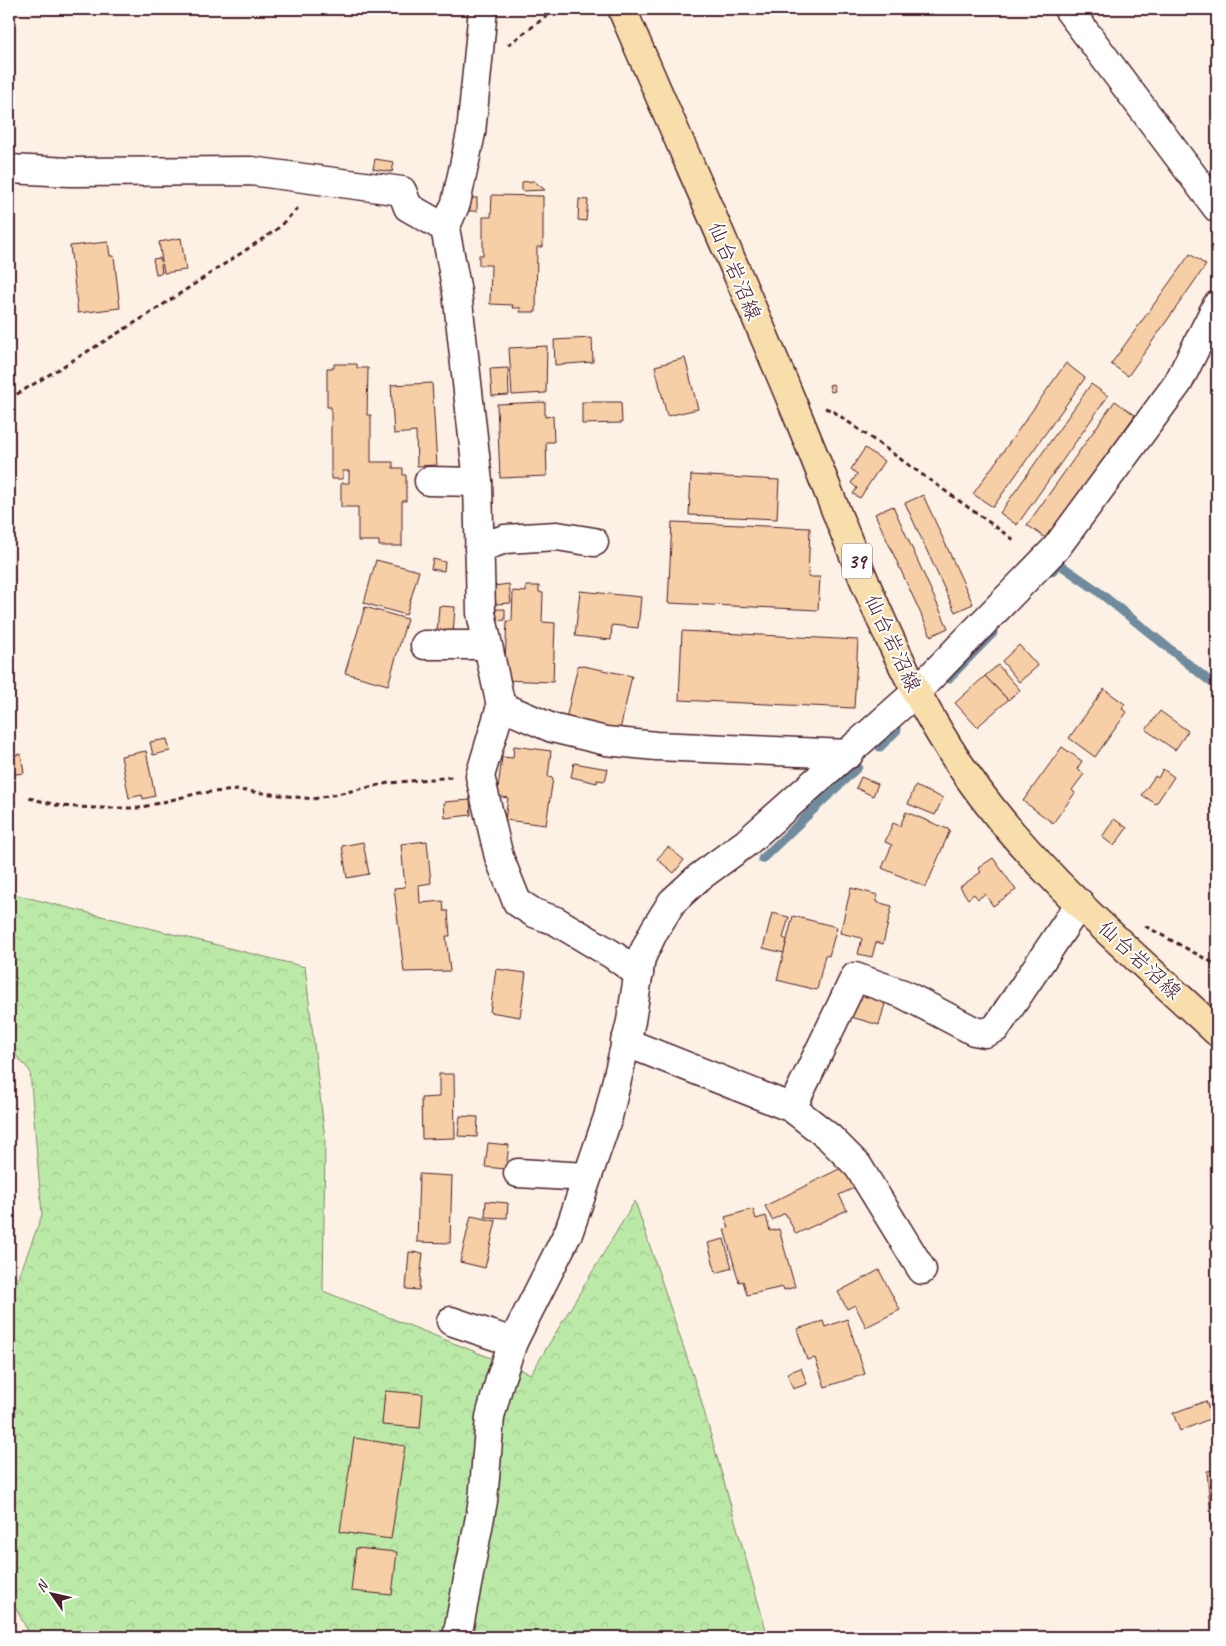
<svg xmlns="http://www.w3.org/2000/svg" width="1226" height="1646" font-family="Caveat,'Klee One',sans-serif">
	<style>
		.forest { fill: url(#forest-crowns); stroke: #82846a }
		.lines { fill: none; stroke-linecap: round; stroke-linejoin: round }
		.stream { stroke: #708b9e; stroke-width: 9 }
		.building { fill: #f6cfa6; stroke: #4a1f2b }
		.minor-casing { stroke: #4a1f2b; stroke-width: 31 }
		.major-casing { stroke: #4a1f2b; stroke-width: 31 }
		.path { stroke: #4a1f2b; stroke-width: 3; stroke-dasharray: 5 4; stroke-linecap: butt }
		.minor { stroke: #fff; stroke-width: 28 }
		.major { stroke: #f8deab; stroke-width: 28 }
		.labels { text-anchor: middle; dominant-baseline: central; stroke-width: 4; stroke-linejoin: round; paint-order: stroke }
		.shield { fill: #fff; stroke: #80626b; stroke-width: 1 }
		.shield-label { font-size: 20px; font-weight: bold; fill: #4a1f2b }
		.street-label { font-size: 21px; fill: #4a1f2b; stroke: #fff }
	</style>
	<defs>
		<pattern id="forest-crowns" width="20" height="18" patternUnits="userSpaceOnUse" patternTransform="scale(1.25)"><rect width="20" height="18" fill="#bbeaa8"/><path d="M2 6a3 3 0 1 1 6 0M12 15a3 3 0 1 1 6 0" fill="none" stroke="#a2c891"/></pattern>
	</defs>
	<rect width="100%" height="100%" fill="#fcf1e4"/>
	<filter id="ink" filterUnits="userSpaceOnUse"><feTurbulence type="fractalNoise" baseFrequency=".02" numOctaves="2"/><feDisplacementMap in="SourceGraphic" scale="10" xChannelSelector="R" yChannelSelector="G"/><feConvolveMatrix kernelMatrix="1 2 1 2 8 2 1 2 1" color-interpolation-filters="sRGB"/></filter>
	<g filter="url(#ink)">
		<!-- forest -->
		<polygon class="forest" points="9,893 305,967 325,1139 323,1291 531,1374 635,1201 700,1397 768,1637 31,1637 9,1595 9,1303 42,1215 30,1071 9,1048"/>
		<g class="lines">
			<!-- stream -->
			<g class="stream">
				<polyline points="1052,571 1059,564 1095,589 1217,687"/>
				<polyline points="948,679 993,633"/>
				<polyline points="880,747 897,730"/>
				<polyline points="762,859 858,767"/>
			</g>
		</g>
		<!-- building -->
		<g class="building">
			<polygon points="375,159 394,162 392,172 373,169"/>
			<polygon points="534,181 545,190 522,191 522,182"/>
			<polygon points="492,195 543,196 543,247 537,247 536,312 520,312 521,308 512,308 513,305 490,304 491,265 479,265 479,255 483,255 483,217 491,217"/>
			<rect x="469" y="198" width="8" height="13"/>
			<polygon points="579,199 588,200 586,221 578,220"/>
			<polygon points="181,238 186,270 164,273 159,242"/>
			<polygon points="108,242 110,256 114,256 120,308 78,313 70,246"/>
			<polygon points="1190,254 1206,265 1128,376 1111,364"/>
			<polygon points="160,258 162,273 156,274 153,259"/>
			<polygon points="592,338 593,362 555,365 554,340"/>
			<polygon points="547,346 546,393 512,395 509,348"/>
			<polygon points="685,358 698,409 667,416 655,366"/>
			<polygon points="1066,363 1085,378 993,507 973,494"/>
			<polygon points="334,364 357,364 357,368 368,368 367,415 371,415 371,462 393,462 393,468 403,468 403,475 406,475 406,501 402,501 402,546 379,546 379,541 358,541 358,507 341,507 341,483 349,483 349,471 343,471 343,479 331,479 331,407 327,407 327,368 334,368"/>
			<polygon points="508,368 509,395 492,396 490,369"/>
			<polygon points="432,383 437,465 417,466 416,432 394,434 391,385"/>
			<polygon points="833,384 835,391 831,392 829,385"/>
			<polygon points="1091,384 1108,396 1017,525 1000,513"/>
			<polygon points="1115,401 1135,415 1047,539 1027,525"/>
			<polygon points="545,402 545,417 553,416 554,442 546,442 547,476 500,478 497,404"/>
			<polygon points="582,402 621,402 622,423 582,424"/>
			<polygon points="865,448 884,461 860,498 853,494 857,488 851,483 857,474 851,469"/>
			<polygon points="691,475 779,480 777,519 689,515"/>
			<polygon points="923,495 973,604 955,612 905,503"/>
			<polygon points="893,506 948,628 931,636 875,514"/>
			<polygon points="672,522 810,528 808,577 820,577 818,610 668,603"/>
			<polygon points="433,559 445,562 444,571 431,569"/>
			<polygon points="376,560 419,571 406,615 364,603"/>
			<polygon points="509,584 511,603 496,604 494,586"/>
			<polygon points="526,586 539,586 539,592 543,593 542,622 555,623 553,682 504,680 507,621 512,621 513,591 526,592"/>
			<polygon points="580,591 641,597 638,628 612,625 611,640 575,636"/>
			<polygon points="439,606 455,607 453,635 437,634"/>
			<polygon points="365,607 407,619 388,685 345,673"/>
			<polygon points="495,609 505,609 505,620 496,621"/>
			<polygon points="682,631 858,640 854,708 679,700"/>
			<polygon points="1019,645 1038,666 1019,682 1002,661"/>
			<polygon points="578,665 632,676 620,730 566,719"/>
			<polygon points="998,665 1020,690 1008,700 985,676"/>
			<polygon points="985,676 1008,700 977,727 955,703"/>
			<polygon points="1104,689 1125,704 1122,709 1127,712 1095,757 1069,738"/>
			<polygon points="1160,711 1188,731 1175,750 1146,730"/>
			<polygon points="167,739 170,751 153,755 150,742"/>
			<polygon points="514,746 551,751 548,777 553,778 546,825 505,820 508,798 497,796 502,757 513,758"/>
			<polygon points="1062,747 1082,761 1077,769 1084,774 1072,790 1075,793 1053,823 1023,801"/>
			<polygon points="146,751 155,796 143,799 142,795 129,798 121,756"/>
			<polygon points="21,754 24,773 9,775 9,756"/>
			<polygon points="574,763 608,769 605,781 597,780 597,783 571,777"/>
			<polygon points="1163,769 1174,777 1156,804 1142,795 1155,776 1158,778"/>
			<polygon points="861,777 878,784 873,796 856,788"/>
			<polygon points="915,786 943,798 935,815 908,804"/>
			<polygon points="470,800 471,815 445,818 444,802"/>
			<polygon points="906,812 950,830 926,887 882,868 892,845 885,842 893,823 900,826"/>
			<polygon points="1114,819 1127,828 1114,846 1102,837"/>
			<polygon points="427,841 431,883 419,885 420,903 443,901 444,911 448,911 450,936 446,936 450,971 404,972 394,888 405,887 401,844"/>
			<polygon points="363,842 369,874 347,878 342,846"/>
			<polygon points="668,847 684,860 674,873 657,859"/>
			<polygon points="993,858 1016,890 993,906 985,894 978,899 974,894 968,899 960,887 981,872 978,868"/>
			<polygon points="851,888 878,895 876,902 892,906 883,944 876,942 872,957 858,954 862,938 840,933"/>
			<polygon points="772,913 789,917 783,938 787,940 784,953 763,948"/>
			<polygon points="793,916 837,927 829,956 825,955 817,990 777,980"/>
			<polygon points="496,969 526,973 520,1017 490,1012"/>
			<polygon points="858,992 886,1000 879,1025 851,1017"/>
			<polygon points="439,1074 454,1074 455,1138 422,1139 421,1098 439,1097"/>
			<polygon points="460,1116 478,1117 477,1137 458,1136"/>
			<polygon points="488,1143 509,1145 506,1169 485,1167"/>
			<polygon points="843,1167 854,1188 839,1195 847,1210 796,1234 785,1213 772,1220 765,1206"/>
			<polygon points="419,1174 452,1176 450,1243 417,1242"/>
			<polygon points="486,1201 508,1203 507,1218 485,1217"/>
			<polygon points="753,1209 756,1219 766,1216 770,1231 779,1229 795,1287 784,1290 783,1287 747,1295 743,1281 739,1282 724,1229 729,1228 725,1217"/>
			<polygon points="471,1216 496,1221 485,1268 460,1262"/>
			<polygon points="724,1239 732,1268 716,1273 708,1243"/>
			<polygon points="409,1252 423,1253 419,1290 406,1289"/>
			<polygon points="879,1270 900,1310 866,1327 855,1305 847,1309 838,1292"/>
			<polygon points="847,1319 865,1374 825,1387 815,1358 807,1360 797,1329 823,1321 825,1327"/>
			<polygon points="801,1368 807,1384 793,1389 787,1373"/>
			<polygon points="385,1391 423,1394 420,1428 382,1425"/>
			<polygon points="1206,1401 1212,1418 1180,1431 1173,1413"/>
			<polygon points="354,1438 405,1446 391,1539 340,1532"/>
			<polygon points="1217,1470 1217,1542 1213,1542 1207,1471"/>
			<polygon points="356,1548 397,1552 392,1595 351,1591"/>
		</g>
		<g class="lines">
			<!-- minor casing -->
			<g class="minor-casing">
				<g id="minor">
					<polyline points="483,9 471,133 456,203 445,228 457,292 478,482 481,613 501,706 552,728 606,741 656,746 849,754"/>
					<polyline points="1068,9 1217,208"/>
					<polyline points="9,169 70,172 251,171 402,191 408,207 445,228"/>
					<polyline points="429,481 478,482"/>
					<polyline points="479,548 505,539 557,536 594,542"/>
					<polyline points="425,645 486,645"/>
					<polyline points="501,706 480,776 499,857 517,902 534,913 556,921 613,955 639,974"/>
					<polyline points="625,1042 792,1108 855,977 903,994 974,1031 985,1033 996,1028 1080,903"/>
					<polyline points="792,1108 829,1137 858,1166 922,1270"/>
					<polyline points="518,1173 587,1177"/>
					<polyline points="451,1321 513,1342"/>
					<polyline points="457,1637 483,1501 490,1417 500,1380 513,1342 569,1231 608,1117 631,1021 641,958 654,931 672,902 698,878 746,843 915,693 1056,548 1178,383 1217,305"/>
				</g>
			</g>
			<!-- major casing -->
			<g class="major-casing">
				<path id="major" d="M622,9C679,142 739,274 794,407C847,533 889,665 969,778C1037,875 1131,951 1217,1032"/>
			</g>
			<!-- path -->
			<g class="path">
				<polyline points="508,45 556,9"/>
				<polyline points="9,399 146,316 276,230 300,206"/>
				<polyline points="825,408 833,411 1014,540"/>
				<polyline points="29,798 60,806 98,808 139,808 199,793 238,790 313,799 389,783 452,777"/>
				<polyline points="1145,926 1217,965"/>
			</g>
			<!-- minor -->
			<use href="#minor" class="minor"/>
			<!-- major -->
			<use href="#major" class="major"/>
		</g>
	</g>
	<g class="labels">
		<!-- shield labels -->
		<rect class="shield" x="842" y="543.5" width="30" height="35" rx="4"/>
		<g class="shield-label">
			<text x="857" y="561">39</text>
		</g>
		<!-- street labels -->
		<g class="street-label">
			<text transform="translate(735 271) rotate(67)">仙台岩沼線</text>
			<text transform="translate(893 643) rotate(65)">仙台岩沼線</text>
			<text transform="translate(1140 960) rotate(43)">仙台岩沼線</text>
		</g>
	</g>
	<!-- margin -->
	<rect width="1226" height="1646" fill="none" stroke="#fff" stroke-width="30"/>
	<rect x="15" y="15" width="1196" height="1616" fill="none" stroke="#4a1f2b" stroke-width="2" filter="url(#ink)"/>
	<!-- north arrow -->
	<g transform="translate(52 1594) rotate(304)" stroke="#ffffff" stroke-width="4" paint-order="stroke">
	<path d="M0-4L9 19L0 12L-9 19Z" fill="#4a1f2b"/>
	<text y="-8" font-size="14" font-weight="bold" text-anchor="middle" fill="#4a1f2b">N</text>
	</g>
</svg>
